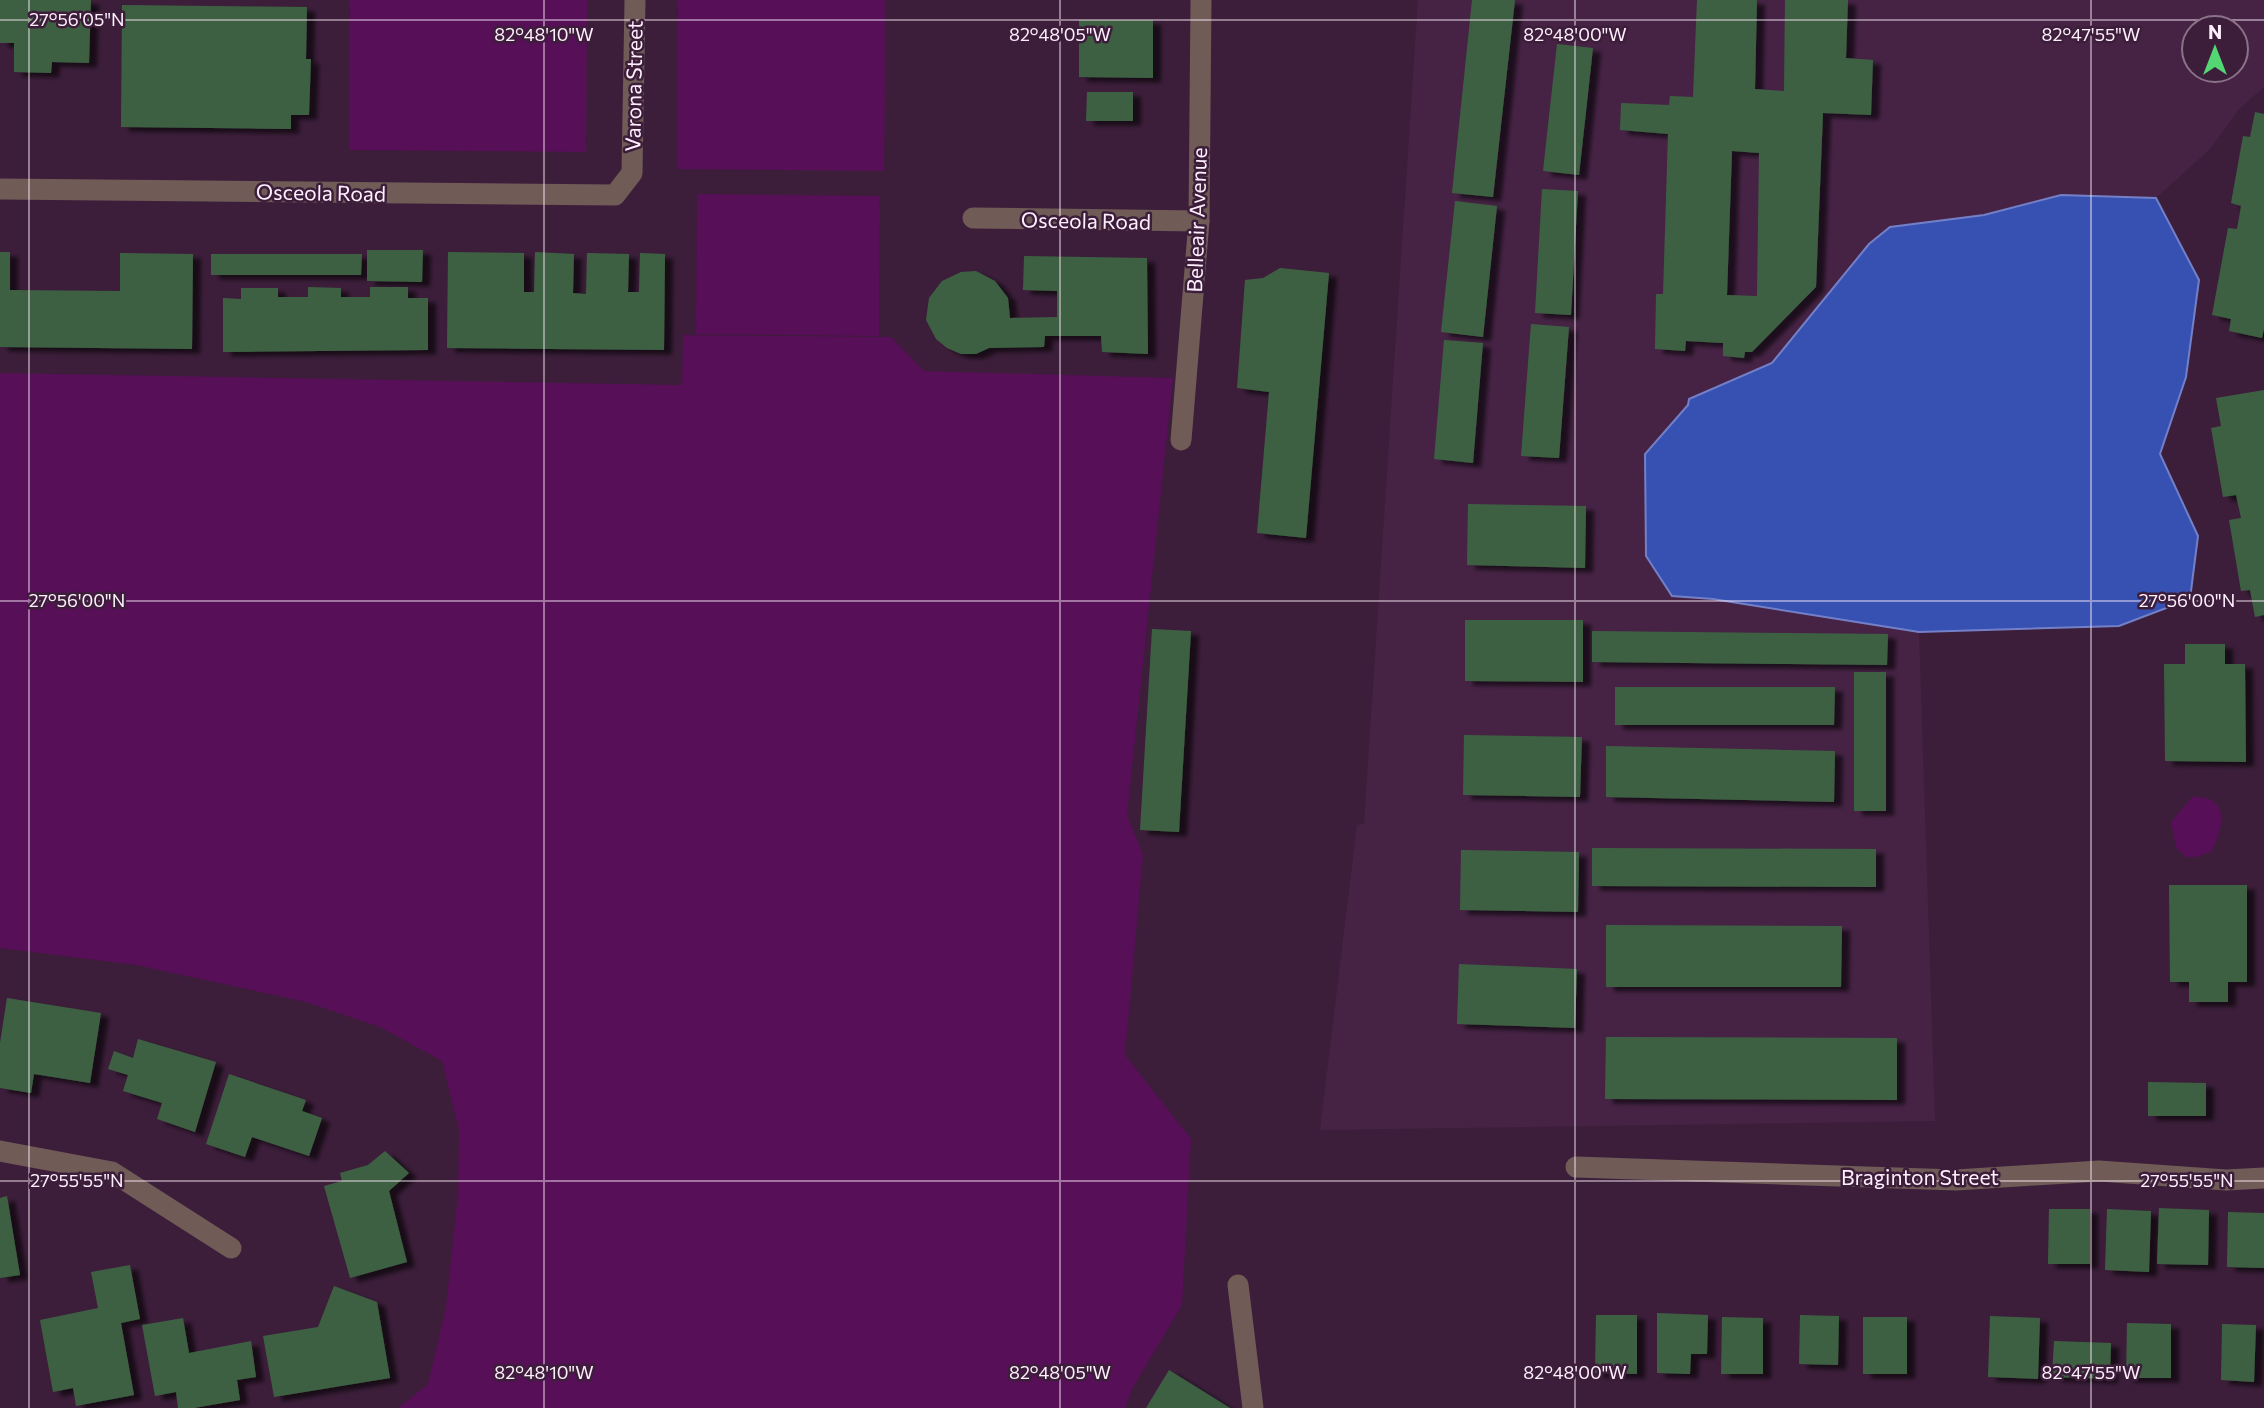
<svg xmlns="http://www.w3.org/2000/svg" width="2264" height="1408" font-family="Commissioner,sans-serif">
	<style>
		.built { fill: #462345; fill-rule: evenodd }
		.green { fill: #570f57 }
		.water { fill: #3751b2; stroke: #7380c8; stroke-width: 2 }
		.building { fill: #3d6143; fill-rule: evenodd; filter: url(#shadow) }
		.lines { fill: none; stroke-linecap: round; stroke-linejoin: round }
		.street { stroke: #705b57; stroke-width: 21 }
		.ticks { fill: none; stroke: #ffeffd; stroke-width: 2; stroke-opacity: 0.45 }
		.labels { text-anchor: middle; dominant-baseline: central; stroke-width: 5; stroke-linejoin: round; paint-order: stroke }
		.street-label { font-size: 21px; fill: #ffeffd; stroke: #3c1e3a }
		.ticks-label { font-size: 18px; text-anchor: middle; fill: #ffeffd; stroke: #3c1e3a; stroke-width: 5; stroke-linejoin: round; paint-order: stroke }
	</style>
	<defs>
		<filter id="shadow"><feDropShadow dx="8" dy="4.5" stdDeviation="2" flood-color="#0009"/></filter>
	</defs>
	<rect width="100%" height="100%" fill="#3c1e3a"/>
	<!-- built -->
	<path class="built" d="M1418,0H2264V87L2239,109L2210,149L2156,198L2061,195L1984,215L1890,227L1869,244L1772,363L1690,399L1672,596L1713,599L1919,632L1935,1121L1320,1130L1357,825L1364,824ZM2194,28H2236V70H2194Z"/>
	<!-- green -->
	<g class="green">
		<polygon points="350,0 587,0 586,152 349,150"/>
		<polygon points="678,0 886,0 884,171 677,169"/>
		<polygon points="697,194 880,196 879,336 696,334"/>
		<polygon points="683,335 891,337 924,371 1173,378 1127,815 1143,855 1125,1055 1191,1139 1182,1305 1132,1389 1125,1408 398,1408 428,1384 446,1307 458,1195 459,1129 442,1061 380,1027 306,1002 136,965 0,948 0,373 682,385"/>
		<path d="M2192,797C2231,795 2224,827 2211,852L2196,857H2186L2176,848L2171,822Z"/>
	</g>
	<!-- water -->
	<polygon class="water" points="2061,195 2156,198 2199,280 2186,377 2160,454 2198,536 2190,599 2119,626 1919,632 1713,599 1672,596 1646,556 1645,454 1688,405 1689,399 1772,363 1869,244 1890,227 1984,215"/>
	<!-- building -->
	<g class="building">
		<polygon points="0,0 91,0 89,63 52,62 51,73 14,72 14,43 0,43"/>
		<polygon points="1472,0 1515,0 1493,197 1452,193"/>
		<path d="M1697,0H1757L1755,89L1784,91L1785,0H1848L1846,58L1873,60L1871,115L1823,113L1816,287L1752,352H1745L1744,358L1723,356V343L1686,341L1685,351L1655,349L1656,294H1663L1668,134L1620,130L1621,103L1669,105L1670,96L1693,97ZM1732,151L1759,153L1757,296L1727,295Z"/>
		<polygon points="122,5 307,7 306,59 311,59 309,115 291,115 291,129 121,127"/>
		<polygon points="1079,20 1153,20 1153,78 1079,77"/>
		<polygon points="1557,44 1593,48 1579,175 1543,171"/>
		<polygon points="1087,92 1133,92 1133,121 1086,121"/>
		<polygon points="2255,112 2264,114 2264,329 2262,338 2229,331 2231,319 2212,315 2228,228 2237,229 2241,206 2231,203 2243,136 2250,137"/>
		<polygon points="1542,189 1578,191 1571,315 1535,313"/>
		<polygon points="1455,201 1497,206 1483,337 1441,332"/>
		<polygon points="367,250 423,250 422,282 367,281"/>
		<polygon points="0,252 10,252 10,290 120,291 120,253 193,254 192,349 0,347"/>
		<polygon points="448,252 524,253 524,292 534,292 535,252 574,254 573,293 586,294 587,253 629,254 628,292 639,292 640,253 665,254 664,350 447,348"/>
		<polygon points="211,254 362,254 361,275 211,275"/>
		<polygon points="1024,256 1147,258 1148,354 1102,352 1101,336 1045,336 1044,347 989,348 976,354 961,354 947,348 936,339 926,320 929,298 942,281 961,272 976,271 995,281 1008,298 1010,318 1057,317 1057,291 1023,290"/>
		<polygon points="1280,268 1329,273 1306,538 1257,533 1269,392 1237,388 1245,280 1263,278"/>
		<polygon points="308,287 341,288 341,297 370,297 370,287 408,287 408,298 428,298 428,350 223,352 223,298 241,299 241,288 278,288 278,297 308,297"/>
		<polygon points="1531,324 1569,327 1559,458 1521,456"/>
		<polygon points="1444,340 1483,343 1473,463 1434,459"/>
		<polygon points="2264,390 2264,615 2255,617 2250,590 2241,591 2229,520 2241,518 2236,495 2223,497 2211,428 2221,426 2216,398"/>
		<polygon points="1468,504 1586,506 1585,568 1467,565"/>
		<polygon points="1465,620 1583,620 1583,682 1465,681"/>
		<polygon points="1152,629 1191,631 1179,832 1140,830"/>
		<polygon points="1592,631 1888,634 1887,665 1592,662"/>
		<polygon points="2185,644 2225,644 2225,664 2245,664 2246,762 2165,761 2164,664 2185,664"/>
		<rect x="1854" y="672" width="32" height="139"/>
		<polygon points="1615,687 1835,687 1834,725 1615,725"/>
		<polygon points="1464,735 1582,737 1580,797 1463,795"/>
		<polygon points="1606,746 1835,751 1834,802 1606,797"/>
		<polygon points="1592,848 1876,849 1876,887 1592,886"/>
		<polygon points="1461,850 1579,852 1578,912 1460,910"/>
		<polygon points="2169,885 2247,885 2247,982 2228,982 2228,1002 2189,1002 2189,982 2170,982"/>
		<polygon points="1606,925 1842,926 1841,987 1606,987"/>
		<polygon points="1459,964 1577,969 1575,1028 1457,1024"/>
		<polygon points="7,998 101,1013 90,1083 34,1074 31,1093 0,1088 0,1043"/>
		<polygon points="1606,1037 1897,1038 1897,1100 1605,1099"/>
		<polygon points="138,1039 216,1062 195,1132 157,1119 162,1103 123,1091 128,1075 108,1069 114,1051 133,1058"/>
		<polygon points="229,1074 306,1100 302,1111 322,1118 309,1156 252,1137 245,1157 206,1144"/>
		<polygon points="2148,1082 2206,1083 2206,1116 2148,1116"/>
		<polygon points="385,1151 409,1173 389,1191 407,1262 350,1278 324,1186 342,1181 340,1173 368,1165"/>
		<polygon points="7,1196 20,1275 0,1278 0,1198"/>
		<polygon points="2159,1208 2209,1210 2208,1265 2157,1264"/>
		<polygon points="2049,1209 2090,1209 2090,1264 2048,1264"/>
		<polygon points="2107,1209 2151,1211 2149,1272 2105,1270"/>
		<polygon points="2228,1212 2264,1213 2264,1268 2227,1267"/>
		<polygon points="130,1265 140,1319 121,1323 134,1395 76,1406 73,1388 53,1392 40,1320 98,1308 91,1272"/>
		<polygon points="334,1286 377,1302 390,1378 274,1397 263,1336 318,1327"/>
		<polygon points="1657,1313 1708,1315 1707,1354 1691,1354 1690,1374 1657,1373"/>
		<polygon points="1596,1315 1637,1315 1637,1374 1595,1373"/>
		<polygon points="1800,1315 1839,1316 1838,1365 1799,1364"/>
		<polygon points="1990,1316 2040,1318 2038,1379 1988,1377"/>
		<polygon points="1722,1317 1763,1318 1763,1374 1721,1374"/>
		<rect x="1863" y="1317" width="44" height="57"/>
		<polygon points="183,1318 189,1353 251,1341 256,1377 237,1380 240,1400 194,1408 178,1408 176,1392 155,1396 142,1325"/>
		<polygon points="2127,1323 2171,1324 2171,1378 2126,1378"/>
		<polygon points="2222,1324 2256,1325 2254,1382 2221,1380"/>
		<polygon points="2054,1341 2111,1343 2110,1379 2052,1377"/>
		<polygon points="1169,1370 1230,1408 1146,1408"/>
	</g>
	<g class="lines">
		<!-- street -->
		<g class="street">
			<polyline points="0,189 615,195 632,173 635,0"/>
			<polyline points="973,218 1199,221"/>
			<polyline points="1181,440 1199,221 1201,0"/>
			<polyline points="0,1151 112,1172 231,1248"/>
			<polyline points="1576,1167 1956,1180 2099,1171 2226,1180 2264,1178"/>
			<polyline points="1238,1285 1253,1408"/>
		</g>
	</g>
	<!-- ticks -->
	<path class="ticks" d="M29,0V1408M544,0V1408M1060,0V1408M1575,0V1408M2091,0V1408M0,20H2264M0,601H2264M0,1181H2264"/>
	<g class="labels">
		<!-- street labels -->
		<g class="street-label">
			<text transform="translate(633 86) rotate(-89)">Varona Street</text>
			<text transform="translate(321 192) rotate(1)">Osceola Road</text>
			<text transform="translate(1086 220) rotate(1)">Osceola Road</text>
			<text transform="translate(1196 220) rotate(-88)">Belleair Avenue</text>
			<text x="1920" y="1176">Braginton Street</text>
		</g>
	</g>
	<g class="ticks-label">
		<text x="77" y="26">27°56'05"N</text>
		<text x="544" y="41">82°48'10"W</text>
		<text x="1060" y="41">82°48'05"W</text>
		<text x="1575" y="41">82°48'00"W</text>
		<text x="2091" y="41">82°47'55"W</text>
		<text x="77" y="607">27°56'00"N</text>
		<text x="2187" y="607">27°56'00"N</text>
		<text x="77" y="1187">27°55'55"N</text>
		<text x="2187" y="1187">27°55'55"N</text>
		<text x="544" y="1379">82°48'10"W</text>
		<text x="1060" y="1379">82°48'05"W</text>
		<text x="1575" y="1379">82°48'00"W</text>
		<text x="2091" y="1379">82°47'55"W</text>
	</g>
	<!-- north arrow -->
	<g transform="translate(2215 49)"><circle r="33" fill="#3c1e3a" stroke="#8a7288" stroke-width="2"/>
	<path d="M0-5L12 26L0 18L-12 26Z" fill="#53d673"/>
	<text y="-10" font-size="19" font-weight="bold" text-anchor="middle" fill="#ffeffd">N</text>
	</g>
</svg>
